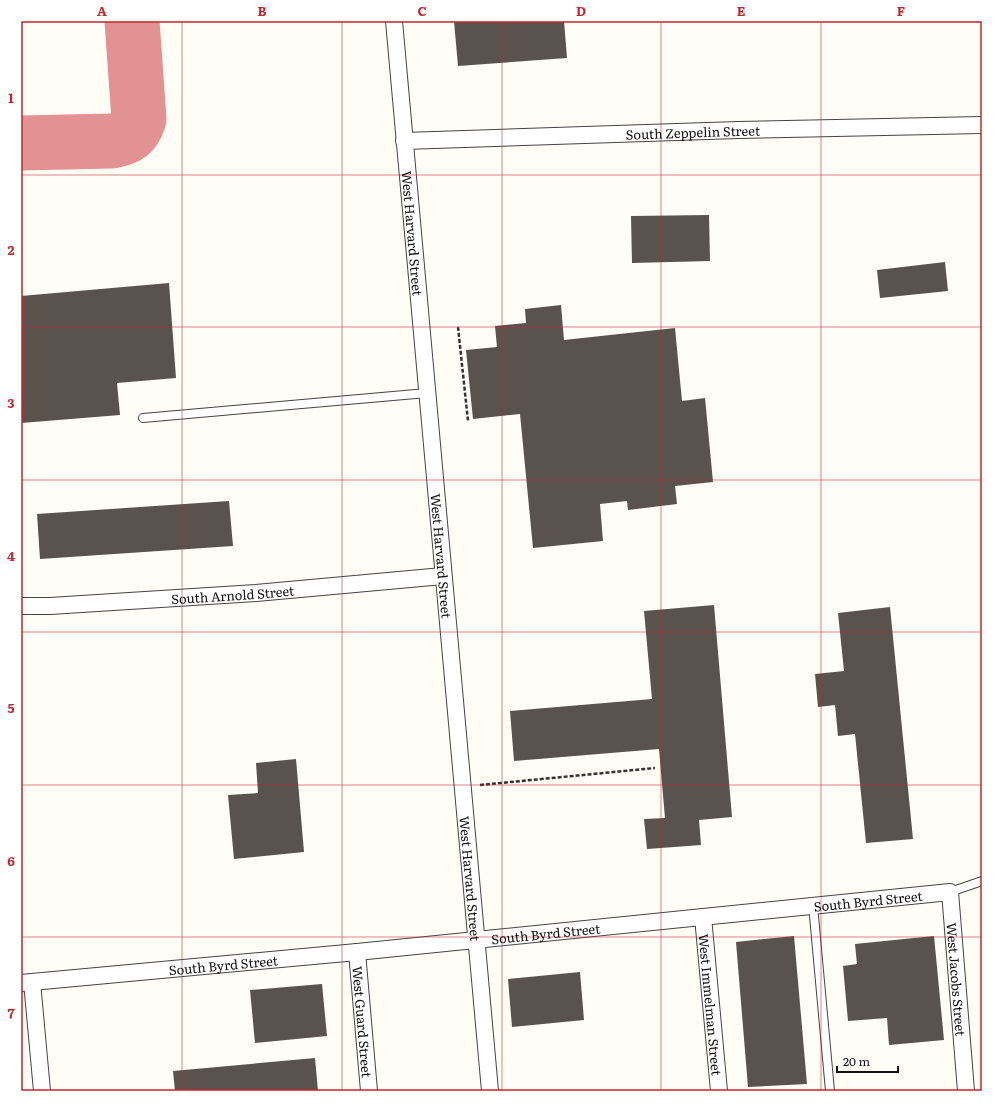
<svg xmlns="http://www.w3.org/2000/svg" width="1003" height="1112" font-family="Literata,serif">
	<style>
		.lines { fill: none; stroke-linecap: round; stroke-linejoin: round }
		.taxiway { stroke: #e29292; stroke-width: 55 }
		.building { fill: #5a524d }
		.service-casing { stroke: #444; stroke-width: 10 }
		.minor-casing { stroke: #444; stroke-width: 18 }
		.path { stroke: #333; stroke-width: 2.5; stroke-dasharray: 4 2; stroke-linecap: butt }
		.service { stroke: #fff; stroke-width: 8 }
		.minor { stroke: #fff; stroke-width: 16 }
		.grid { fill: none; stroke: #c4262e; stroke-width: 1; stroke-opacity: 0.55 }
		.labels { text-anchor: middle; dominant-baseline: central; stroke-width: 4; stroke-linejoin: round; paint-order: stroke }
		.street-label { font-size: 13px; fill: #111; stroke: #fff }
		.neatline { fill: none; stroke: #c4262e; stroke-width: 1.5 }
		.grid-label { font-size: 13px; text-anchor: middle; font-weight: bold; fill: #c4262e }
	</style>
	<rect width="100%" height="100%" fill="#fffdf5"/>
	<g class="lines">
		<!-- taxiway -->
		<path class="taxiway" d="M21,143L112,141C128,138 134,134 139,119L132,21"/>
	</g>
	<!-- building -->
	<g class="building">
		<polygon points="454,21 564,21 567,58 458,66"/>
		<polygon points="709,215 710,261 632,263 631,216"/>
		<polygon points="945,262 948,291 880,298 877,270"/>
		<polygon points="169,283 176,378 117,383 120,415 21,423 21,296"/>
		<polygon points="561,305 564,340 675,328 682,401 705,398 713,482 675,486 677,504 628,510 627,501 600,504 603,541 533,548 520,414 473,419 466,350 497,347 495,326 526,323 525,309"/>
		<polygon points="229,501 233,546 40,559 37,514"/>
		<polygon points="714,605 732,817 699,820 701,845 647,849 644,819 665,818 659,749 514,761 510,711 652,699 644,611"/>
		<polygon points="890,607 913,839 866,843 855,734 838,736 835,705 818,707 815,674 844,671 838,613"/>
		<polygon points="296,759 304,852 234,859 228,795 258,793 256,763"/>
		<polygon points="794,936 807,1084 748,1087 736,942"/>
		<polygon points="934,936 944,1040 889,1045 887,1018 848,1021 843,966 857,964 855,944"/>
		<polygon points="580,972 584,1020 512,1027 508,979"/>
		<polygon points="322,984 327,1036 255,1043 250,990"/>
		<polygon points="315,1058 318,1091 175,1091 173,1071"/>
	</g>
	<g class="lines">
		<!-- service casing -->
		<g class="service-casing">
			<g id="service">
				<polyline points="143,418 427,393"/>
				<polyline points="950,892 982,881"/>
				<polyline points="813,905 830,1091"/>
			</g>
		</g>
		<!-- minor casing -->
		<g class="minor-casing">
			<g id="minor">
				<path id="s1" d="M394,21L490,1091"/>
				<path id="s2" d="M404,141L738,130L982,125"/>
				<path id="s3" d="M21,606H50L256,593L443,576"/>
				<path id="s4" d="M703,917L719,1091"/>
				<path id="s5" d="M357,952L369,1091"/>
				<polyline points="32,982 42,1091"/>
				<path id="s6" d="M21,983L357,952L950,892L966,1091"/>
			</g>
		</g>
		<!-- path -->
		<g class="path">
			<polyline points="458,327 468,421"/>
			<polyline points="480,785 655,768"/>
		</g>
		<!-- service -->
		<use href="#service" class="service"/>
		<!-- minor -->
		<use href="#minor" class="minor"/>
	</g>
	<!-- grid -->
	<path class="grid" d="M182,21V1091M342,21V1091M502,21V1091M661,21V1091M821,21V1091M21,175H982M21,327H982M21,480H982M21,632H982M21,785H982M21,937H982"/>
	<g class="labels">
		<!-- street labels -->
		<g class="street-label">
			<text stroke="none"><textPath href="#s2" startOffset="289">South Zeppelin Street</textPath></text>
			<text stroke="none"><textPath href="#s1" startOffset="213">West Harvard Street</textPath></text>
			<text stroke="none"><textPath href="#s1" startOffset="537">West Harvard Street</textPath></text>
			<text stroke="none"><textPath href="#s3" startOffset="212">South Arnold Street</textPath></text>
			<text stroke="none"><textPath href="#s1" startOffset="861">West Harvard Street</textPath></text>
			<text stroke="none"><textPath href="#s6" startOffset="851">South Byrd Street</textPath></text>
			<text stroke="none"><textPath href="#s6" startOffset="527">South Byrd Street</textPath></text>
			<text stroke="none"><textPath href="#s6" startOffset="203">South Byrd Street</textPath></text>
			<text stroke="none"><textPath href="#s6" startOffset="1021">West Jacobs Street</textPath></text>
			<text stroke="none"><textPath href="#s4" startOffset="88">West Immelman Street</textPath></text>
			<text stroke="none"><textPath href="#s5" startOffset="70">West Guard Street</textPath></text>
		</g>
	</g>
	<!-- border -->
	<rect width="1003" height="1112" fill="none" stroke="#ffffff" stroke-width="44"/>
	<!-- scale -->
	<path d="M837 1066v6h61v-6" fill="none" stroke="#111111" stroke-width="2"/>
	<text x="843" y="1066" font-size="12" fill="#111111" stroke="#ffffff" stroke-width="3" paint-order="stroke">20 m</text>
	<rect x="22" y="22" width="959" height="1068" class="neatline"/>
	<g class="grid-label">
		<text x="102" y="16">A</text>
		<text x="262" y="16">B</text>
		<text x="422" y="16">C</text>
		<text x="581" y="16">D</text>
		<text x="741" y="16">E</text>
		<text x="901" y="16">F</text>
		<text x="11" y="103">1</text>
		<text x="11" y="255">2</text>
		<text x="11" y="408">3</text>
		<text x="11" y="561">4</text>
		<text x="11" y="713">5</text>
		<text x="11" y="866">6</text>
		<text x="11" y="1018">7</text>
	</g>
</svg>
